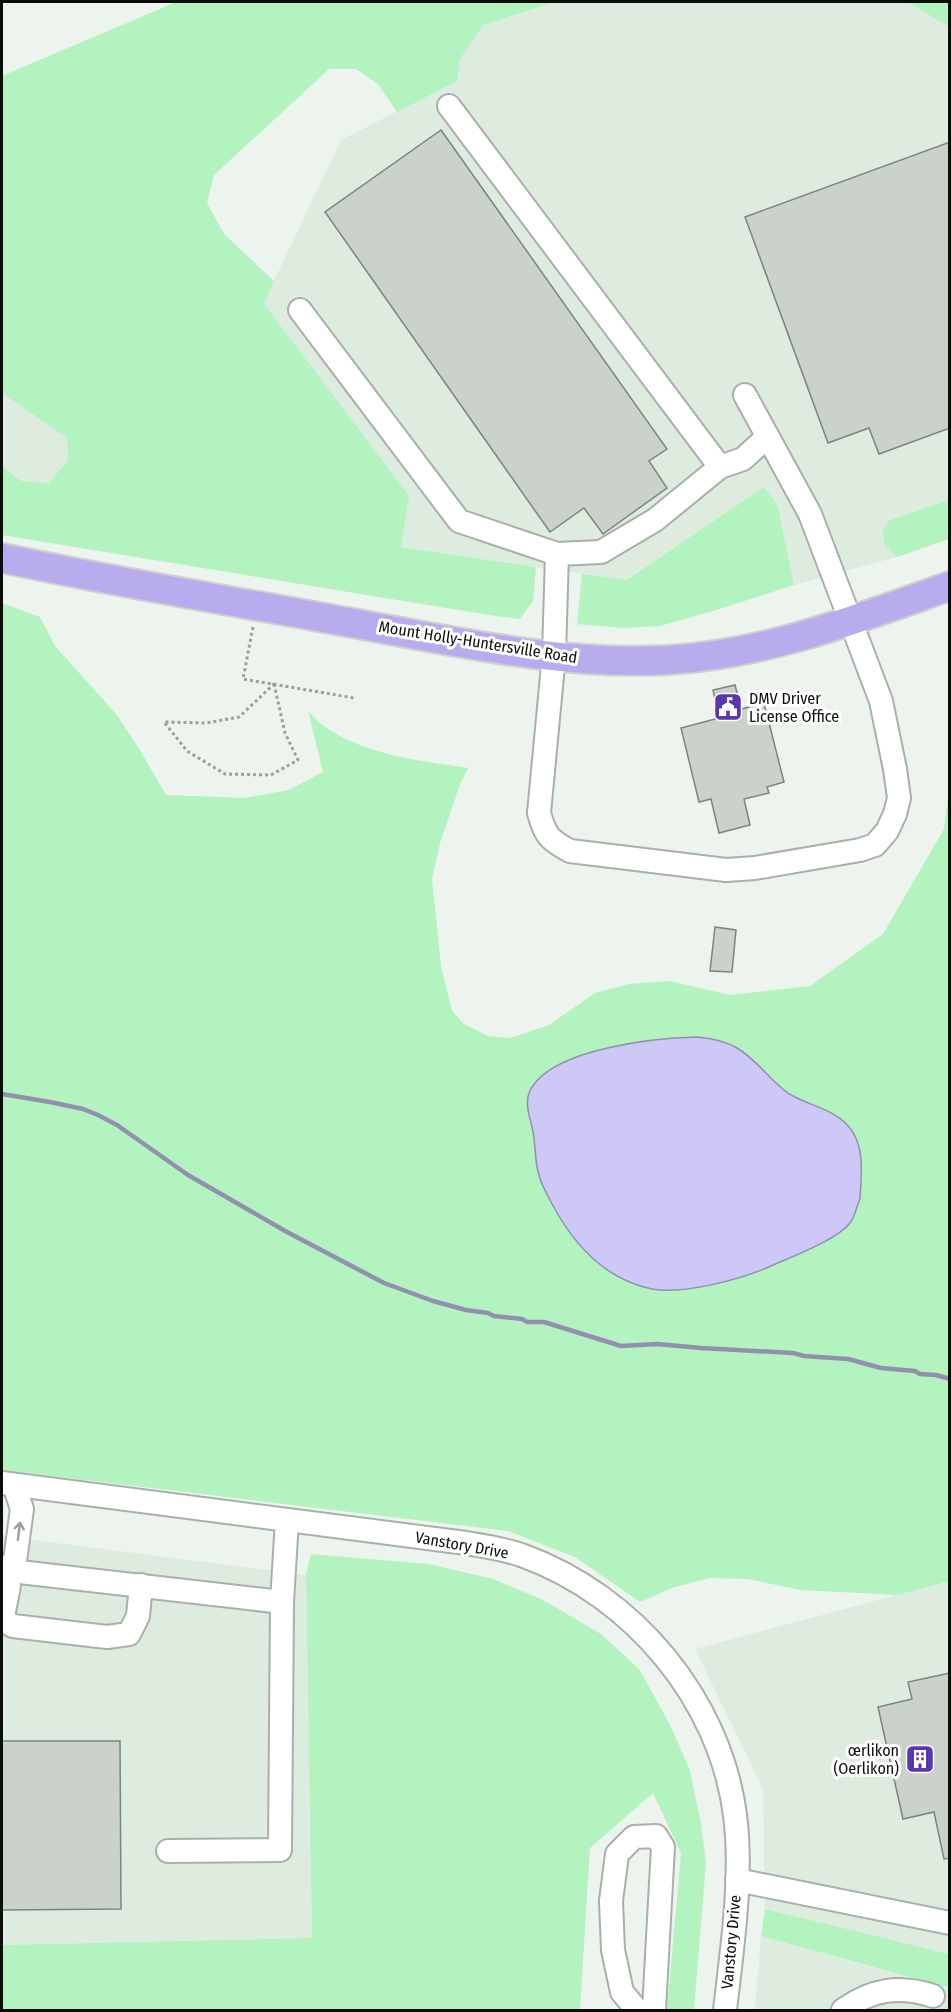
<svg xmlns="http://www.w3.org/2000/svg" width="951" height="2012" font-family="'Fira Sans Condensed',sans-serif">
	<style>
		.built { fill: #ddecdf }
		.green { fill: #b2f3bf }
		.water { fill: #cdc8f5; stroke: #9390af; stroke-width: 1.5 }
		.lines { fill: none; stroke-linecap: round; stroke-linejoin: round }
		.stream { stroke: #9390af; stroke-width: 4.5 }
		.building { fill: #cad2cb; stroke: #7d847e; stroke-width: 1.5 }
		.minor-casing { stroke: #a8b0a9; stroke-width: 26 }
		.major-casing { stroke: #cecfce; stroke-width: 32 }
		.path { stroke: #9aa09b; stroke-width: 3; stroke-dasharray: 3 3; stroke-linecap: butt }
		.minor { stroke: #fff; stroke-width: 22 }
		.major { stroke: #b9acee; stroke-width: 28 }
		.oneway { stroke: #9d9e9d }
		.labels { text-anchor: middle; dominant-baseline: central; stroke-width: 6; stroke-linejoin: round; paint-order: stroke }
		.street-label { font-size: 16px; fill: #0b0d0b; stroke: #fff }
		.poi-label { font-size: 16px; fill: #0b0d0b; stroke: #fff; text-anchor: start }
	</style>
	<rect width="100%" height="100%" fill="#ecf4ed"/>
	<!-- built -->
	<g class="built">
		<polygon points="556,2 908,2 949,27 949,500 890,520 885,545 897,557 794,585 778,506 764,487 625,580 401,547 263,304 341,140 457,81 460,59 483,25"/>
		<polygon points="2,393 67,438 68,460 49,483 21,481 2,466"/>
		<polygon points="2,1536 306,1575 312,1938 2,1945"/>
		<polygon points="949,1581 949,1954 765,1909 763,1789 695,1649"/>
		<polygon points="761,1936 949,1989 949,2010 755,2010"/>
	</g>
	<!-- green -->
	<g class="green">
		<polygon points="176,2 556,2 483,25 460,59 457,81 397,112 378,84 356,69 329,69 214,175 207,203 224,234 274,281 264,304 409,496 401,547 536,567 533,601 520,619 495,616 2,535 2,466 21,481 49,483 68,460 67,438 2,393 2,76"/>
		<polygon points="908,2 949,2 949,27"/>
		<polygon points="764,487 778,506 794,585 713,611 660,626 623,628 577,624 582,574 626,580"/>
		<polygon points="949,500 949,539 897,557 885,545 882,531 890,520"/>
		<path d="M2,603L40,617L55,646L116,714L138,747L166,795L244,798L289,790L323,772L308,711C313,716 319,723 325,727C366,755 420,761 468,768L459,787L440,843L432,879L441,966L452,1011L464,1024L488,1036L511,1038L549,1025L595,993L629,984L669,981L730,995L810,986L883,934L944,829L949,790V1581L898,1595L801,1590L748,1579L709,1578L672,1588L640,1602L575,1557L508,1531L2,1470Z"/>
		<polygon points="311,1554 429,1564 493,1579 543,1600 601,1634 640,1670 672,1729 690,1771 701,1823 706,1863 694,2010 667,2010 681,1853 653,1793 590,1848 580,2010 2,2010 2,1945 312,1938 306,1575"/>
		<polygon points="765,1909 949,1954 949,1988 761,1936"/>
	</g>
	<!-- water -->
	<path class="water" d="M697,1037C732,1040 744,1050 768,1075C776,1083 783,1091 793,1096C813,1107 838,1110 852,1131C865,1150 861,1177 860,1199C856,1207 856,1215 850,1223C837,1240 791,1257 771,1266C742,1279 683,1295 652,1289C603,1279 571,1241 550,1200C546,1192 541,1184 539,1175C535,1163 536,1152 534,1139C533,1121 521,1104 532,1087C557,1048 656,1038 697,1037Z"/>
	<g class="lines">
		<!-- stream -->
		<polyline class="stream" points="2,1094 50,1102 83,1109 98,1115 117,1125 188,1175 287,1232 384,1283 433,1301 466,1310 488,1313 494,1316 522,1319 527,1322 544,1322 621,1346 657,1344 701,1348 793,1353 804,1356 848,1359 881,1368 915,1371 920,1374 936,1375 950,1379"/>
	</g>
	<!-- building -->
	<g class="building">
		<polygon points="441,130 667,449 649,461 667,488 603,534 584,508 550,532 325,212"/>
		<polygon points="950,142 950,428 879,454 869,428 828,443 745,217"/>
		<polygon points="735,685 741,709 764,703 784,782 767,787 769,793 744,799 750,825 719,833 711,799 699,802 681,728 719,718 713,690"/>
		<polygon points="715,927 736,930 732,972 710,971"/>
		<polygon points="950,1673 950,1858 944,1859 934,1812 903,1819 878,1707 912,1699 908,1682"/>
		<polygon points="2,1741 120,1741 121,1909 2,1910"/>
	</g>
	<g class="lines">
		<!-- minor casing -->
		<g class="minor-casing">
			<g id="minor">
				<path d="M449,106L720,467L655,520L601,552L557,554L554,655L539,813C545,835 549,840 570,851L726,870L755,868L860,850L875,845L887,831L895,814L899,798L895,769L881,701L810,514L745,395"/>
				<polyline points="300,310 459,521 557,554"/>
				<polyline points="720,467 743,459 767,437"/>
				<path d="M2,1483L466,1543C485,1546 505,1549 524,1556C633,1596 720,1699 735,1815C743,1876 732,1949 725,2010"/>
				<polyline points="2,1569 4,1570 15,1561 22,1509 14,1485"/>
				<polyline points="2,1570 282,1602 287,1520"/>
				<polyline points="3,1620 13,1626 107,1637 129,1634 138,1616 141,1585"/>
				<polyline points="2,1621 9,1586 4,1570"/>
				<polyline points="168,1851 280,1850 282,1602"/>
				<polyline points="737,1880 950,1923"/>
				<polyline points="637,2010 622,1992 613,1950 611,1901 617,1854 634,1837 656,1836 663,1847 654,2010"/>
				<path d="M843,2010C872,1989 899,1985 933,1996"/>
			</g>
		</g>
		<!-- major casing -->
		<g class="major-casing">
			<path id="major" d="M2,558C114,582 228,600 341,621C448,640 559,666 668,660C765,655 859,618 950,586"/>
		</g>
		<!-- path -->
		<g class="path">
			<polyline points="253,627 243,679 354,698"/>
			<polygon points="274,684 285,733 298,760 271,775 225,774 187,751 164,722 206,723 239,717"/>
		</g>
		<!-- minor -->
		<use href="#minor" class="minor"/>
		<!-- major -->
		<use href="#major" class="major"/>
	</g>
	<!-- one-way arrows -->
	<defs><path id="oneway-shaft" d="M-6 0H5M1.5-3L5.5 0L1.5 3" fill="none" stroke-width="1.6" stroke-linecap="round" stroke-linejoin="round" transform="scale(1.5)"/></defs>
	<use class="oneway" href="#oneway-shaft" transform="translate(19 1531) rotate(-83)"/>
	<!-- icons -->
	<defs>
		<g id="civic-square" transform="scale(1.5)"><rect x="-9" y="-9" width="18" height="18" rx="4" fill="#5a37af" stroke="#fff"/><path d="M-.6-6.5H3V-4.5H.6V-3L4-1V1h2V6H-6V1h2V-1L-.6-3ZM-1.2 2.5V6h2.4V2.5Z" fill="#fff"/></g>
		<g id="building-square" transform="scale(1.5)"><rect x="-9" y="-9" width="18" height="18" rx="4" fill="#5a37af" stroke="#fff"/><path d="M-4-6H4V6H1V3H-1V6H-4ZM-2.5-4.3h1.7v1.8h-1.7ZM.8-4.3h1.7v1.8H.8ZM-2.5-1h1.7V.8h-1.7ZM.8-1h1.7V.8H.8Z" fill="#fff"/></g>
	</defs>
	<g fill-rule="evenodd">
		<use href="#civic-square" x="728" y="707"/>
		<use href="#building-square" x="920" y="1759"/>
	</g>
	<g class="labels">
		<!-- street labels -->
		<g class="street-label">
			<text transform="translate(478 642) rotate(9)">Mount Holly-Huntersville Road</text>
			<text transform="translate(462 1545) rotate(10)">Vanstory Drive</text>
			<text transform="translate(731 1942) rotate(-85)">Vanstory Drive</text>
		</g>
		<!-- poi labels -->
		<g class="poi-label">
			<text x="749" y="698">DMV Driver<tspan x="749" dy="18">License Office</tspan></text>
			<text x="899" y="1750" text-anchor="end">œrlikon<tspan x="899" dy="18">(Oerlikon)</tspan></text>
		</g>
	</g>
	<!-- border -->
	<rect width="951" height="2012" fill="none" stroke="#0b0d0b" stroke-width="6"/>
</svg>
